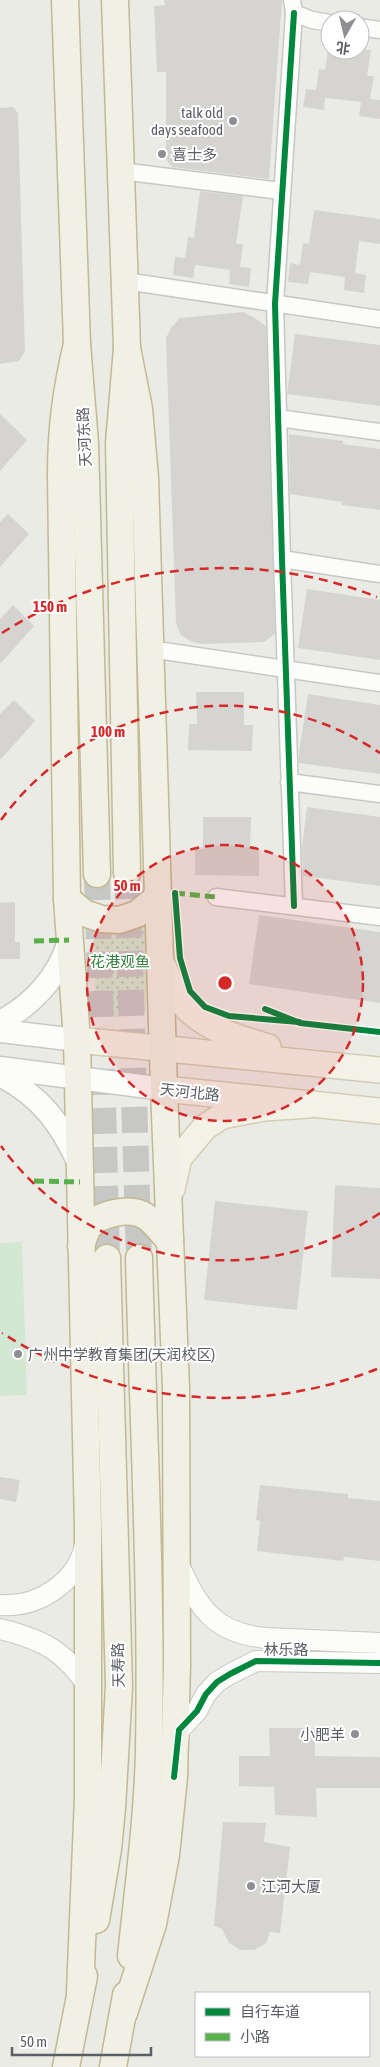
<svg xmlns="http://www.w3.org/2000/svg" width="380" height="2067" font-family="'Asap Condensed','Noto Sans SC',sans-serif">
	<style>
		.green { fill: url(#green-dots) }
		.pitch { fill: #d3e8d2 }
		.building { fill: #d5d4d1 }
		.lines { fill: none; stroke-linecap: round; stroke-linejoin: round }
		.trunk-tunnel { stroke: #c7c8c6; stroke-width: 26; stroke-dasharray: 26 13; stroke-linecap: butt }
		.minor-casing { stroke: #c7c8c6; stroke-width: 19 }
		.tertiary-casing { stroke: #c7c8c6; stroke-width: 22 }
		.secondary-casing { stroke: #c8c8c7; stroke-width: 25 }
		.primary-casing { stroke: #d3cdb4; stroke-width: 28 }
		.trunk-casing { stroke: #c3b892; stroke-width: 29 }
		.minor { stroke: #fcfcfb; stroke-width: 16 }
		.tertiary { stroke: #fcfcfb; stroke-width: 20 }
		.secondary { stroke: #fcfcfb; stroke-width: 22 }
		.primary { stroke: #f3f2e7; stroke-width: 25 }
		.trunk { stroke: #f0f0e4; stroke-width: 26 }
		.quiet { stroke: #58b04a; stroke-width: 5; stroke-dasharray: 10 5; stroke-linecap: butt }
		.cycleway-casing { stroke: #fff; stroke-width: 9 }
		.cycleway { stroke: #00873e; stroke-width: 6 }
		.ring { fill: none; stroke: #d62828; stroke-width: 2.5; stroke-dasharray: 9 6 }
		.poi-dot { fill: #8d8f92; stroke: #fff; stroke-width: 2 }
		.labels { text-anchor: middle; dominant-baseline: central; stroke-width: 4; stroke-linejoin: round; paint-order: stroke }
		.poi-label { font-size: 15px; fill: #5b5e64; stroke: #fff; text-anchor: start }
		.street-label { font-size: 15px; fill: #5b5e64; stroke: #fff }
		.park-label { font-size: 15px; fill: #34823e; stroke: #fff }
		.centre { fill: #d62828; stroke: #fff; stroke-width: 2.5 }
		.ring-label { font-size: 15px; text-anchor: middle; font-weight: bold; fill: #d62828; stroke: #fff; stroke-width: 4; stroke-linejoin: round; paint-order: stroke }
	</style>
	<defs>
		<pattern id="green-dots" width="8" height="8" patternUnits="userSpaceOnUse" patternTransform="scale(1.25)"><rect width="8" height="8" fill="#d3e8d2"/><path d="M2 2h.1M6 6h.1" fill="none" stroke="#aebfae" stroke-width="1.8" stroke-linecap="round"/></pattern>
	</defs>
	<rect width="100%" height="100%" fill="#ebebe6"/>
	<!-- green -->
	<polygon class="green" points="146,926 146,1012 137,1016 105,1017 96,1009 93,931 116,934"/>
	<!-- pitch -->
	<polygon class="pitch" points="22,1242 27,1395 0,1396 0,1243"/>
	<!-- building -->
	<g class="building">
		<polygon points="164,0 282,0 269,179 172,167 166,159 166,72 157,72 154,6 165,5"/>
		<polygon points="328,50 371,50 367,76 374,76 370,99 380,100 380,119 359,116 361,102 325,98 324,110 303,107 306,89 316,90 319,69 325,70"/>
		<polygon points="13,107 18,113 25,351 19,361 0,364 0,108"/>
		<polygon points="200,191 243,196 236,244 243,244 240,267 251,268 249,287 229,284 230,270 195,265 193,278 173,275 175,257 185,258 188,237 194,238"/>
		<polygon points="314,210 380,219 380,244 359,241 355,273 366,275 364,293 344,290 345,277 310,272 308,284 288,282 290,263 300,265 303,243 309,244"/>
		<polygon points="243,312 255,318 266,326 275,634 264,642 202,644 192,642 181,635 176,624 166,338 171,328 180,318"/>
		<polygon points="295,334 380,345 380,406 287,394"/>
		<polygon points="0,414 27,440 0,471"/>
		<polygon points="289,434 343,441 343,444 380,449 380,510 342,505 342,502 290,494"/>
		<polygon points="8,514 29,534 0,567 0,522"/>
		<polygon points="307,589 380,600 380,660 298,648"/>
		<polygon points="13,605 34,626 0,664 0,619"/>
		<polygon points="196,692 244,692 244,725 253,725 252,751 188,750 189,724 197,724"/>
		<polygon points="308,694 380,705 380,774 299,763 299,752"/>
		<polygon points="14,700 35,721 0,760 0,714"/>
		<polygon points="307,807 380,817 380,886 303,876 302,847"/>
		<polygon points="203,817 251,817 250,849 259,850 259,876 195,875 195,849 203,849"/>
		<polygon points="15,902 15,942 20,942 20,959 0,959 0,903"/>
		<polygon points="259,915 380,932 380,1003 249,984"/>
		<polygon points="335,1185 380,1188 380,1279 331,1277"/>
		<polygon points="215,1201 308,1211 297,1310 204,1300"/>
		<polygon points="0,1477 20,1480 16,1502 0,1499"/>
		<polygon points="260,1485 348,1494 348,1498 380,1501 380,1561 344,1557 343,1561 257,1551 260,1521 256,1520"/>
		<polygon points="269,1728 315,1728 315,1756 380,1757 380,1788 316,1788 317,1817 275,1815 274,1787 239,1786 239,1756 270,1756"/>
		<polygon points="223,1822 266,1823 264,1842 290,1847 280,1933 270,1932 266,1943 254,1950 240,1950 229,1943 222,1929 214,1926"/>
	</g>
	<g class="lines">
		<!-- trunk-tunnel -->
		<g class="trunk-tunnel">
			<polyline points="127,873 139,1258"/>
			<polyline points="97,874 107,1258"/>
		</g>
		<!-- minor casing -->
		<g class="minor-casing">
			<g id="minor">
				<polyline points="292,0 294,13 312,20 330,23"/>
				<polyline points="294,13 275,304 282,559 294,906"/>
				<polyline points="360,27 380,30"/>
				<polyline points="121,171 281,191"/>
				<polyline points="125,281 380,319"/>
				<polyline points="278,418 380,432"/>
				<polyline points="282,559 380,574"/>
				<polyline points="150,649 380,683"/>
				<polyline points="289,782 380,794"/>
				<polyline points="216,897 380,917"/>
			</g>
		</g>
		<!-- tertiary casing -->
		<g class="tertiary-casing">
			<g id="tertiary">
				<path d="M178,1563C199,1608 213,1633 266,1638L380,1643"/>
				<path d="M0,1605C38,1608 78,1582 85,1544"/>
				<path d="M0,1629C43,1640 64,1650 89,1688"/>
				<polyline points="178,1743 179,1730 197,1711 206,1694 217,1682 230,1674 256,1661 380,1663"/>
			</g>
		</g>
		<!-- secondary casing -->
		<g class="secondary-casing">
			<g id="secondary">
				<path d="M0,1022C32,1005 60,976 69,940"/>
				<polyline points="0,1031 77,1040"/>
				<polyline points="0,1068 164,1089"/>
				<path d="M0,1075C40,1096 61,1123 79,1164"/>
			</g>
		</g>
		<!-- primary casing -->
		<g class="primary-casing">
			<g id="primary">
				<path d="M161,962C166,972 170,984 176,994C195,1026 235,1037 268,1047"/>
				<polyline points="77,1040 380,1070"/>
				<polyline points="164,1089 380,1111"/>
				<polyline points="172,1189 179,1158 205,1127 222,1116 264,1108 309,1105"/>
			</g>
		</g>
		<!-- trunk casing -->
		<g class="trunk-casing">
			<g id="trunk">
				<polyline points="65,0 77,344 85,443 97,874"/>
				<polyline points="115,0 127,348 119,443 127,873"/>
				<path d="M77,344C66,391 61,427 61,476L67,899L77,1040L88,1527V1797L80,1992"/>
				<polyline points="67,899 84,913 102,919 119,920 137,914 159,896"/>
				<path d="M81,1246C83,1240 85,1233 88,1228C98,1213 130,1207 145,1216C154,1221 162,1233 170,1241"/>
				<polyline points="96,1920 108,1849 112,1808 119,1686 107,1258"/>
				<path d="M131,1956C138,1889 147,1821 149,1753C152,1588 143,1423 139,1258"/>
				<polyline points="124,2013 153,1924 166,1855 174,1777 177,1665 176,1388 164,1089 145,478 139,409 127,348"/>
				<polyline points="66,2067 84,1976"/>
				<polyline points="113,2067 126,1995"/>
			</g>
		</g>
		<!-- minor -->
		<use href="#minor" class="minor"/>
		<!-- tertiary -->
		<use href="#tertiary" class="tertiary"/>
		<!-- secondary -->
		<use href="#secondary" class="secondary"/>
		<!-- primary -->
		<use href="#primary" class="primary"/>
		<!-- trunk -->
		<use href="#trunk" class="trunk"/>
		<!-- quiet -->
		<g class="quiet">
			<polyline points="175,893 216,897"/>
			<polyline points="34,941 69,940"/>
			<polyline points="34,1181 80,1182"/>
		</g>
		<!-- cycleway casing -->
		<g class="cycleway-casing">
			<g id="cycleway">
				<polyline points="294,13 275,304 282,559 294,906"/>
				<polyline points="175,893 180,958 190,991 205,1007 229,1016 299,1022"/>
				<polyline points="265,1009 300,1023 380,1032"/>
				<polyline points="174,1777 179,1730 197,1711 206,1694 217,1682 230,1674 256,1661 380,1663"/>
			</g>
		</g>
		<!-- cycleway -->
		<use href="#cycleway" class="cycleway"/>
	</g>
	<!-- distance rings -->
	<circle cx="225" cy="983" r="138" fill="#d62828" fill-opacity=".12"/>
	<g class="ring">
		<circle cx="225" cy="983" r="138"/>
		<path d="M380 1213A277 277 0 0 1 1 1146M1 820A277 277 0 0 1 380 753"/>
		<path d="M377 1369A415 415 0 0 1 2 1333M2 633A415 415 0 0 1 377 597"/>
	</g>
	<!-- markers -->
	<g class="poi-dot">
		<circle cx="233" cy="121" r="5"/>
		<circle cx="162" cy="154" r="5"/>
		<circle cx="18" cy="1354" r="5"/>
		<circle cx="355" cy="1734" r="5"/>
		<circle cx="251" cy="1886" r="5"/>
	</g>
	<g class="labels">
		<!-- poi labels -->
		<g class="poi-label">
			<text x="223" y="112" text-anchor="end">talk old<tspan x="223" dy="17">days seafood</tspan></text>
			<text x="172" y="154">喜士多</text>
			<text x="28" y="1354">广州中学教育集团(天润校区)</text>
			<text x="345" y="1734" text-anchor="end">小肥羊</text>
			<text x="261" y="1886">江河大厦</text>
		</g>
		<!-- street labels -->
		<g class="street-label">
			<text transform="translate(84 437) rotate(-93)">天河东路</text>
			<text transform="translate(190 1092) rotate(6)">天河北路</text>
			<text x="286" y="1649">林乐路</text>
			<text transform="translate(118 1665) rotate(-91)">天寿路</text>
		</g>
		<!-- park labels -->
		<g class="park-label">
			<text x="120" y="961">花港观鱼</text>
		</g>
	</g>
	<circle cx="225" cy="983" r="8" class="centre"/>
	<g class="ring-label">
		<text x="50" y="612">150 m</text>
		<text x="108" y="737">100 m</text>
		<text x="127" y="891">50 m</text>
	</g>
	<!-- legend -->
	<rect x="195" y="1992" width="175" height="65" fill="#ffffff" stroke="#bdbfc1"/>
	<rect x="205" y="2008" width="25" height="8" fill="#00873e" stroke="#bdbfc1"/>
	<text x="240" y="2017" font-size="15" fill="#5b5e64">自行车道</text>
	<rect x="205" y="2033" width="25" height="8" fill="#58b04a" stroke="#bdbfc1"/>
	<text x="240" y="2042" font-size="15" fill="#5b5e64">小路</text>
	<!-- north arrow -->
	<g transform="translate(345 35) rotate(188)"><circle r="24" fill="#ffffff" stroke="#bdbfc1"/>
	<path d="M0-4L9 19L0 12L-9 19Z" fill="#8d8f92"/>
	<text y="-8" font-size="14" font-weight="bold" text-anchor="middle" fill="#5b5e64">北</text>
	</g>
	<!-- scale -->
	<path d="M12 2047v8h139v-8" fill="none" stroke="#5b5e64" stroke-width="2.5"/>
	<text x="20" y="2047" font-size="15" fill="#5b5e64" stroke="#ffffff" stroke-width="4" paint-order="stroke">50 m</text>
</svg>
